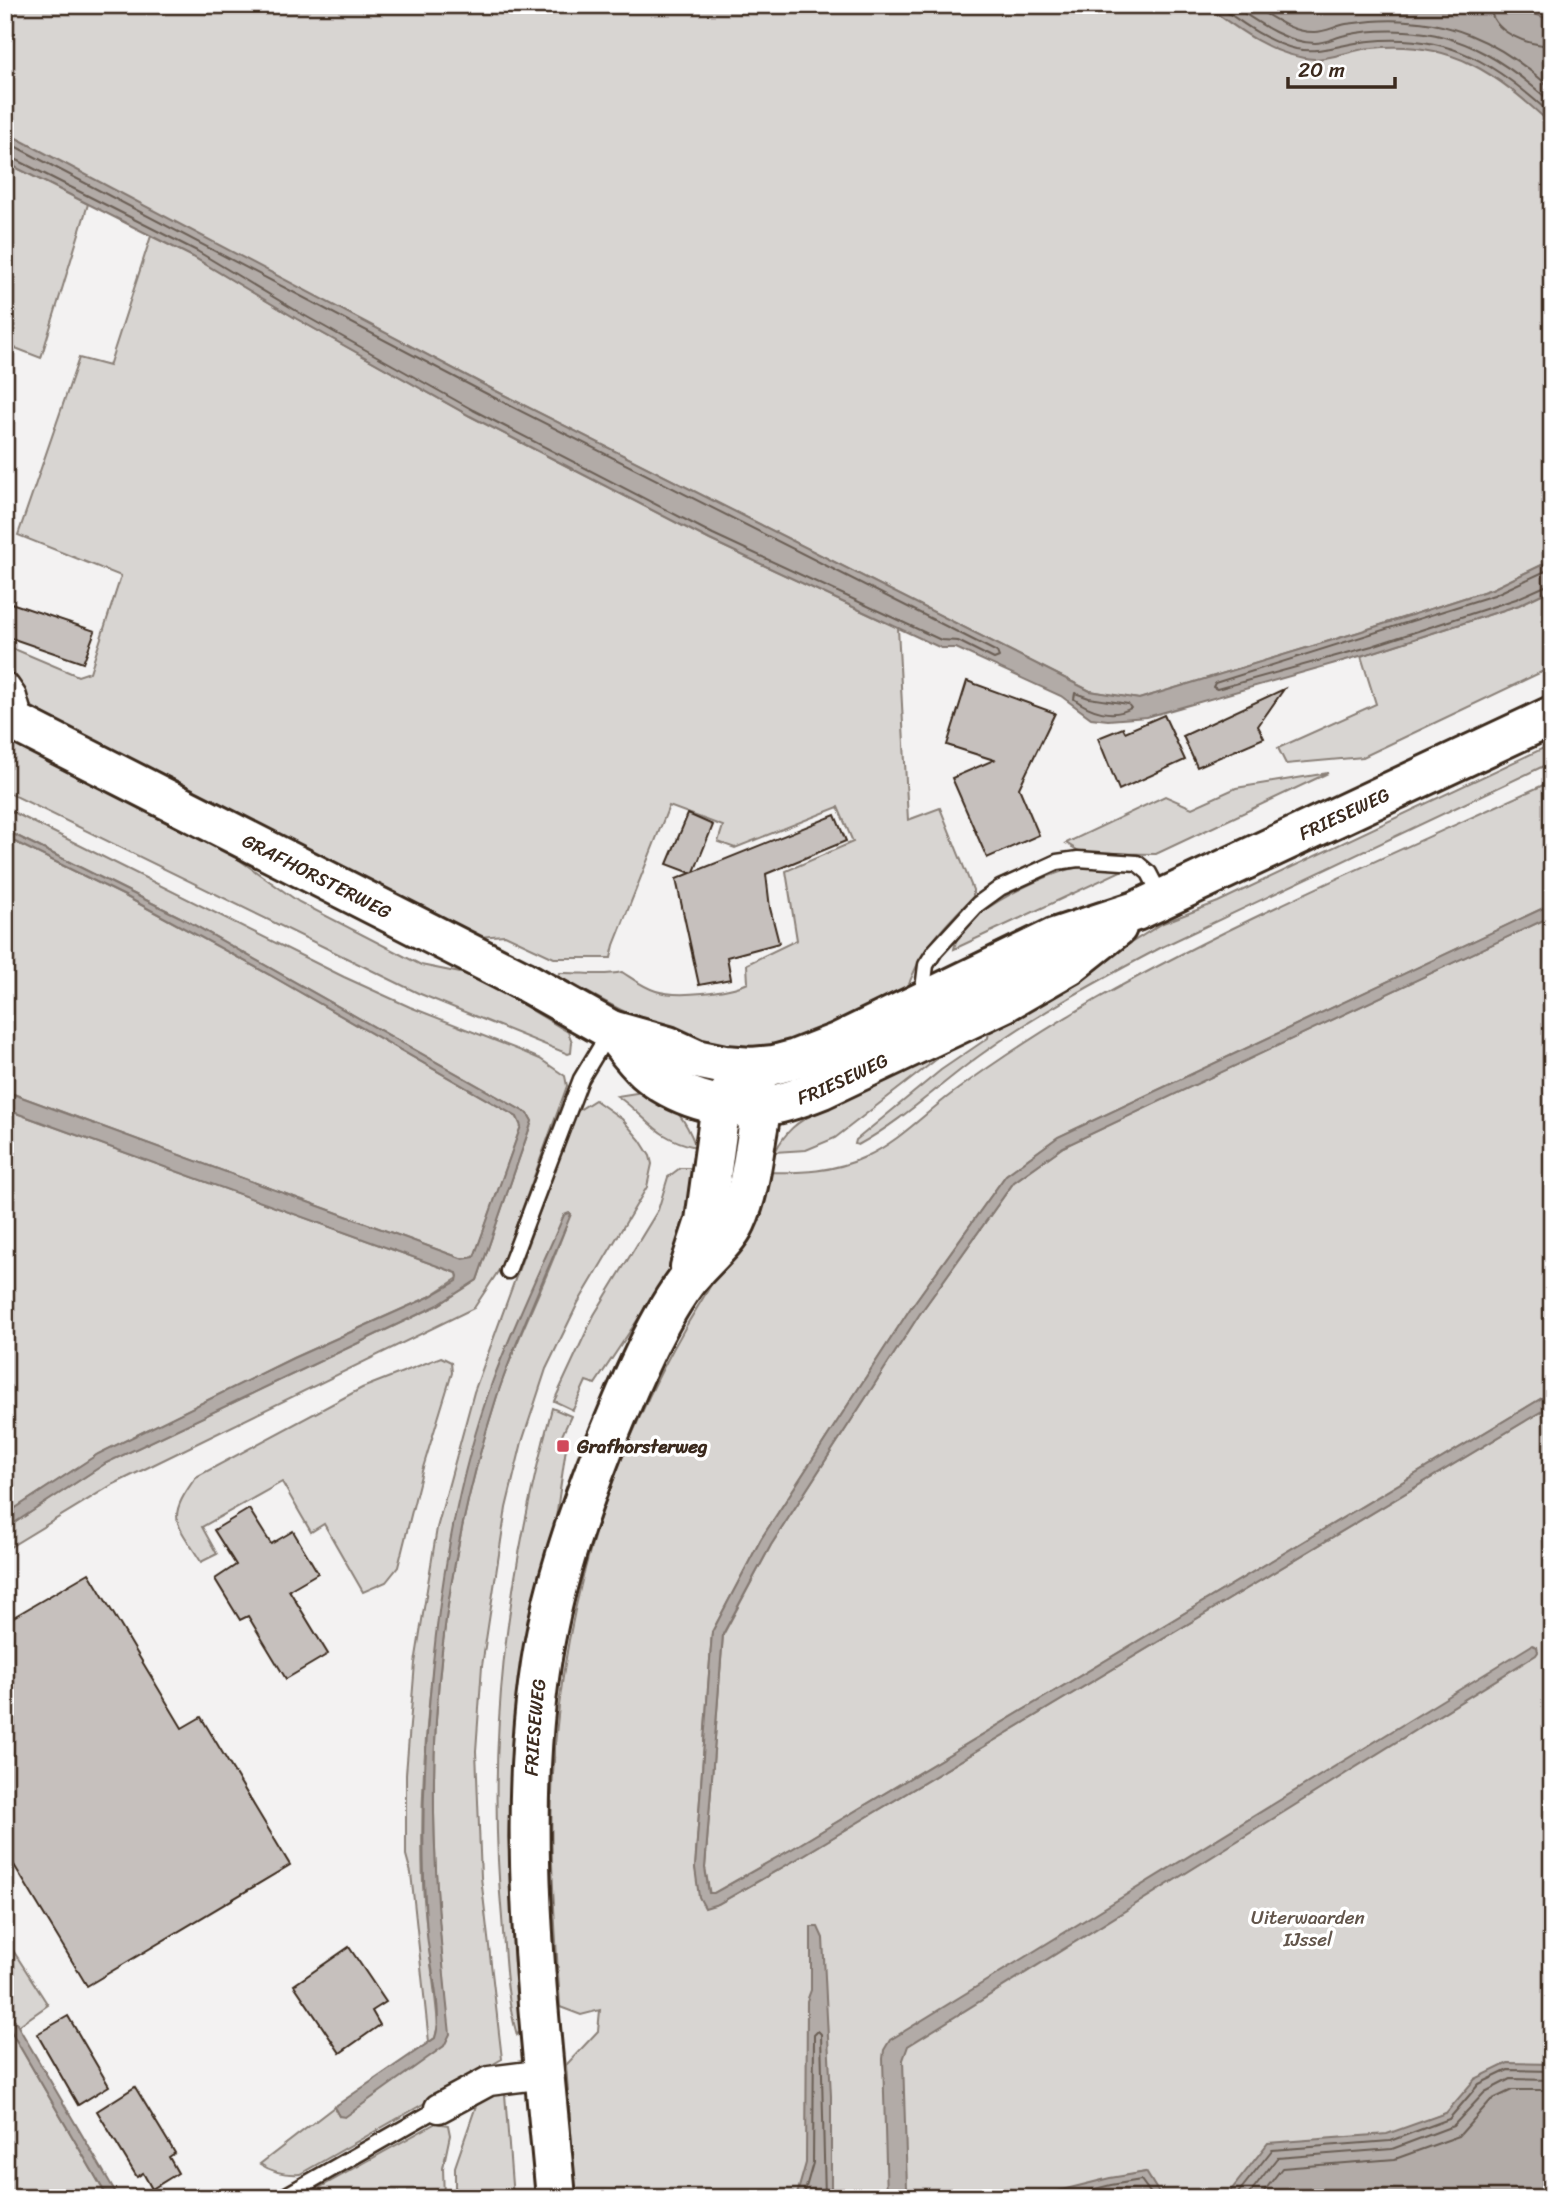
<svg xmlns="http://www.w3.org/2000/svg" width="1557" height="2203" font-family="Sriracha,sans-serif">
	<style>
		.green { fill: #d8d5d2; stroke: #8a8078; stroke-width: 2 }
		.water { fill: #b2aba7; stroke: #827770; stroke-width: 2 }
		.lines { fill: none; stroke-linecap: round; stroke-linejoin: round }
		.shore { stroke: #6b5e55; stroke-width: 2 }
		.building { fill: #c6c0bd; stroke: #3b2a1e; stroke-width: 2 }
		.lane-casing { stroke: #3b2a1e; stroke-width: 19 }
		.street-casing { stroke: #3b2a1e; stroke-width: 33 }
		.secondary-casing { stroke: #3b2a1e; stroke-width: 44 }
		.lane { stroke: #fff; stroke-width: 14 }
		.street { stroke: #fff; stroke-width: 28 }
		.secondary { stroke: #fff; stroke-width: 38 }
		.poi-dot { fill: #d1495b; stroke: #fff; stroke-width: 2.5 }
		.labels { text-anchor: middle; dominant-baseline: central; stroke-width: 7; stroke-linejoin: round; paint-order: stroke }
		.street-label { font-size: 19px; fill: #3b2a1e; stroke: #fff }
		.poi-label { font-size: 19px; font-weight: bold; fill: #3b2a1e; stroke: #fff; text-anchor: start }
		.park-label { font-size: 19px; fill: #62554b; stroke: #fff }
	</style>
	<rect width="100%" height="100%" fill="#f3f2f2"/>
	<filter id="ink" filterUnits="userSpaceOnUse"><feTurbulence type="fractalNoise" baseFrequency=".0143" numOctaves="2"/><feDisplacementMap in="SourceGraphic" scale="14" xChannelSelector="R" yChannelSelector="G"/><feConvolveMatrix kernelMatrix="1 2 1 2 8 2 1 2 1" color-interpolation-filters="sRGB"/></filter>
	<g filter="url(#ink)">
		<!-- green -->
		<g class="green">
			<polygon points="5,5 1552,5 1552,560 1492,589 1359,632 1139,699 1090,691 492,389 18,141 5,132"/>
			<polygon points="5,162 88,204 41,358 5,344"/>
			<path d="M151,236L194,257L297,319L470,416L710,540L898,628L908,820L940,808L973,890V897C945,925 916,954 906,994C874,1009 842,1027 809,1040C722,1074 632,1015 557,976L560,973C581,972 600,977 622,972C633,979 643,987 656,991C678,998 728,992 748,983L747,964L797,940L786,871L853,842L838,807L735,848L718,842L723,826L669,806L614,945L611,958H554L505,935L477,937L89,739L29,705L5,676V645L78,676L90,672L121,576L18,535L79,358L109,366Z"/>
			<polygon points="1552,589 1552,667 1363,757 1286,764 1278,748 1376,704 1361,656 1519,605"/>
			<polygon points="5,739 228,852 299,902 421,965 475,976 568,1032 572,1042 571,1053 568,1054 418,993 5,791"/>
			<path d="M1552,744V762L1164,946C1101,979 1037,1014 979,1056C939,1085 902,1121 858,1145L855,1144L856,1140L941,1070L988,1038L989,1031L1163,923L1218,902Z"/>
			<polygon points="1328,773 1156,854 1082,853 1066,843 1165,796 1192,808 1236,788"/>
			<path d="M1552,781V904L1058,1137L1006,1175L910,1309L761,1539L712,1632L695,1868L705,1907L718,1904L797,1859L1552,1405V2098L1446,2113L1225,2198H1162L1145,2172L1031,2198H576L566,2065L598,2031L600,2010L581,2015L560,2007C556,1930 548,1851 553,1774C560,1653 587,1531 638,1421C652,1389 668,1357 686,1326C707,1291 729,1257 747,1221C754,1205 760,1188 767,1172C801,1173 834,1172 865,1157C898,1142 922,1116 950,1095C997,1060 1047,1028 1097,999C1244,917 1399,851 1552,781Z"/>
			<polygon points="5,808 344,977 410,1007 519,1050 540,1059 565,1076 567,1086 501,1267 474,1308 112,1485 5,1550 5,1529 106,1463 438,1305 477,1280 532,1121 528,1114 180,917 5,830"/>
			<polygon points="5,837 125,896 270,975 517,1117 521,1126 474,1258 463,1259 5,1091"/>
			<path d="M1095,866H1120L1121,871L954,949C958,915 1033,881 1063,871C1073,867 1085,867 1095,866Z"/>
			<polygon points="1552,916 1552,1392 792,1849 710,1895 705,1868 723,1635 771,1545 919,1315 1014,1182 1063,1147"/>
			<path d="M955,1045L835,1138L806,1150L775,1152C785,1132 797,1121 818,1112L815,1107Z"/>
			<path d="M649,1091C676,1108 685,1117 696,1147C654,1138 649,1118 617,1096Z"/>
			<path d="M595,1100L622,1119L640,1140L650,1156L652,1164L647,1187L578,1303L546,1369L522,1442L506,1508L482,1666L476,1751L481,1877L502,2059L300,2174C285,2175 272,2172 260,2164L334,2107L339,2116L449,2035C442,1961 435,1887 434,1813C432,1672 454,1530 497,1396C517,1334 550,1276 570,1214C544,1269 513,1325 493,1382C471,1446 457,1511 446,1578C429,1678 419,1781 423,1883C425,1931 434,1977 438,2025L435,2038L429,2042L411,1873L406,1855V1774L415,1663L437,1528L474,1392L576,1112Z"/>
			<polygon points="5,1109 457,1273 458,1278 429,1297 293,1358 98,1454 5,1515"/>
			<polygon points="680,1168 694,1168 692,1191 678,1259 595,1384 586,1381 573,1410 554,1401 594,1315 658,1210 668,1177"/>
			<path d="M441,1357L451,1362L452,1373L422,1471L398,1567L386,1582L363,1592L324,1524L311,1532L282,1482L202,1527L217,1554L201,1562C176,1521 165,1520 196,1477L362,1388Z"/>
			<path d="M552,1408L571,1416L558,1444L566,1448L555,1525L518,1701L512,1757L508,1837L522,2029L517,2035C506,1998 505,1956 502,1918C486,1744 506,1577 552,1408Z"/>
			<polygon points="5,1938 48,2005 18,2026 5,2005"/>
			<polygon points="5,2021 108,2198 5,2198"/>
			<polygon points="492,2093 505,2094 513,2198 455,2198 455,2167 478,2100"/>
			<polygon points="436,2123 448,2125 450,2135 443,2168 444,2198 301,2198"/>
		</g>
		<!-- water -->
		<g class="water">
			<path d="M1205,5H1507L1552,20V125C1496,73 1452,40 1372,48C1354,49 1330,60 1314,59C1274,57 1236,28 1205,5Z"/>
			<polygon points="5,132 492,389 1090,691 1139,699 1359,632 1492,589 1552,560 1552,589 1519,605 1374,652 1147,717 1108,720 1091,718 1061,696 956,648 941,648 710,540 470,416 297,319 193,257 5,162"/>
			<polygon points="5,830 180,917 528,1114 532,1121 477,1280 438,1305 106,1463 5,1529 5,1515 98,1454 293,1358 429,1297 457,1281 458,1276 457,1273 5,1109 5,1091 463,1259 474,1257 521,1126 517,1117 270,975 125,896 5,837"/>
			<polygon points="1552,904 1552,916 1063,1147 1014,1182 919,1315 771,1545 723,1634 705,1868 709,1893 714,1893 792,1849 1552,1392 1552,1405 797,1859 718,1904 705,1908 699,1897 695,1868 712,1632 761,1539 910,1309 1006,1175 1058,1137"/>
			<path d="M569,1213L571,1214L569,1219C545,1277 517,1336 497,1396C454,1530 432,1672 434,1813C435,1887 442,1961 450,2034L444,2046L345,2117L339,2116L334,2107L435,2038C444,2014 429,1962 427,1934C423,1879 422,1825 425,1770C431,1643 449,1501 493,1380C514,1324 540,1270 564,1215Z"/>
			<polygon points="1532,1645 1537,1647 1538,1652 1536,1655 908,2046 903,2060 907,2188 914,2198 887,2198 883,2059 884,2050 890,2040"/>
			<polygon points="811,1927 818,1927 823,1938 831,2096 831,2198 796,2198 806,2163 807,2001 811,1990"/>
			<polygon points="5,2005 18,2026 119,2198 108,2198 5,2021"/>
			<polygon points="1508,2063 1552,2064 1552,2198 1225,2198 1268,2143 1387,2134 1446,2113 1475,2079"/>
			<polygon points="1146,2172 1162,2198 1030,2198 1110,2178"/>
		</g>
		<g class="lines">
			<!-- shore -->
			<g class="shore">
				<path d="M1217,5C1241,22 1267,42 1296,49C1321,54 1345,43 1370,41C1450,33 1495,64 1552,115"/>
				<path d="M1232,5C1256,21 1285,43 1315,43C1325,43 1336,37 1346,35C1365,31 1386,30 1405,31C1464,33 1510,65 1552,103"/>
				<path d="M1251,5C1270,16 1292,33 1315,32C1325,32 1336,26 1346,24C1354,23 1364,22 1372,21C1446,16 1498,40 1552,89"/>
				<path d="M1490,5C1491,33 1528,45 1552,46"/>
				<polyline points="5,141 489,395 997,652 999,657 994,659 958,641 941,640 713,534 473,410 300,313 197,251 11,157 5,156"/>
				<polyline points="1552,568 1494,595 1215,683 1213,687 1217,689 1372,646 1516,599 1552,583"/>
				<path d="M1075,693L1089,698L1128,704L1131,708C1113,719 1090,711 1074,699Z"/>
				<polyline points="803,2198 813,2163 814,2035 818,2031 821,2034 825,2198"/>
				<polyline points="1059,2198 1111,2185 1141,2180 1154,2198"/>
				<polyline points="1234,2198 1272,2150 1390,2141 1449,2119 1479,2084 1508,2070 1552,2071"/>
				<polyline points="1246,2198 1277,2158 1392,2149 1453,2126 1485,2092 1510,2079 1552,2080"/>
				<polyline points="1259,2198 1282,2168 1395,2159 1459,2136 1491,2100 1512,2090 1552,2090"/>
			</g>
		</g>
		<!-- building -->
		<g class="building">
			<polygon points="5,601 95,631 83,663 5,636"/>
			<polygon points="967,681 1055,713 1019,788 1039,835 987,858 952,778 994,760 947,745"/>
			<polygon points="1284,689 1258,726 1264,738 1197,767 1183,736"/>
			<polygon points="1164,715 1185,760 1119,790 1098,738 1123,728 1125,732"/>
			<polygon points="688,814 713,825 694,872 835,815 846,841 766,874 770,908 779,943 727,957 731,979 699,985 676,879 691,873 667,864"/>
			<polygon points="249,1509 271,1544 293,1531 318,1573 289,1590 328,1654 286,1679 248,1616 240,1620 215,1579 236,1565 214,1530"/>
			<polygon points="89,1573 182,1728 201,1717 290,1865 87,1986 5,1850 5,1622"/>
			<polygon points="349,1947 386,2002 372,2011 380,2025 340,2053 294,1985"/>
			<polygon points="68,2016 109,2086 78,2105 37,2034"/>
			<polygon points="135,2087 175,2153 169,2157 178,2173 152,2189 143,2173 137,2177 97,2111"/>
		</g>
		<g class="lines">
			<!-- lane casing -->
			<g class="lane-casing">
				<g id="lane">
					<polyline points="922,997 926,965 935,951 978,904 1000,888 1057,862 1078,859 1137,863 1149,873 1162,898"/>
					<polyline points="508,1271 581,1079 610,1031"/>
					<polyline points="281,2198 439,2108"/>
				</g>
			</g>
			<!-- street casing -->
			<g class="street-casing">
				<g id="street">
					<polyline points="5,687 12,697 20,725"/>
					<polyline points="439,2108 489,2081 545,2074"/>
				</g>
			</g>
			<!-- secondary casing -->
			<g class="secondary-casing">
				<g id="secondary">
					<path id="s1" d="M5,717L522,980L611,1030L668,1046L696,1059L725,1065L752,1067L774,1065L796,1059L837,1043L1054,938L1136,911L1552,716"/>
					<path id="s2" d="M611,1030C622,1043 633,1059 646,1071C674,1096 723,1111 759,1107C780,1105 802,1097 822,1089L1005,1002L1069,965L1117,927"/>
					<polyline points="690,1267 705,1221 721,1104 737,1084"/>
					<path id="s3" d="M556,2198C540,2014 510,1807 548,1625C560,1566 580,1508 602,1452C623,1400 652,1328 685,1283C698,1265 727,1242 736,1222C751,1190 753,1152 760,1117V1107L752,1067"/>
				</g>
			</g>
			<!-- lane -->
			<use href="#lane" class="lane"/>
			<!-- street -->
			<use href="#street" class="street"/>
			<!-- secondary -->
			<use href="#secondary" class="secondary"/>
		</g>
	</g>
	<!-- markers -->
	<rect class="poi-dot" x="556" y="1439" width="14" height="14" rx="3.5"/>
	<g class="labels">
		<!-- street labels -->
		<g class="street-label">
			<text stroke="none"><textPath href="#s1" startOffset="1475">FRIESEWEG</textPath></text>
			<text stroke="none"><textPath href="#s1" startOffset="350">GRAFHORSTERWEG</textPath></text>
			<text stroke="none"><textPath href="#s2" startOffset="264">FRIESEWEG</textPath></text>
			<text stroke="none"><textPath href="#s3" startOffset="472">FRIESEWEG</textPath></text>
		</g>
		<!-- poi labels -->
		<g class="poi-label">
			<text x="577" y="1446">Grafhorsterweg</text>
		</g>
		<!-- park labels -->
		<g class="park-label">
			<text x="1308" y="1917">Uiterwaarden<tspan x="1308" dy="22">IJssel</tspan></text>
		</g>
	</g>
	<!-- margin -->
	<rect width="1557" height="2203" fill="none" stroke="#fff" stroke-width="28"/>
	<rect x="14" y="14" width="1529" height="2175" fill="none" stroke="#3b2a1e" stroke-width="2.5" filter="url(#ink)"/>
	<!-- scale -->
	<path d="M1288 77v10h107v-10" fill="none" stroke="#3b2a1e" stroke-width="3.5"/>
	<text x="1298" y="77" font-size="21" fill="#3b2a1e" stroke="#ffffff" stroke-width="5" paint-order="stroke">20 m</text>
</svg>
